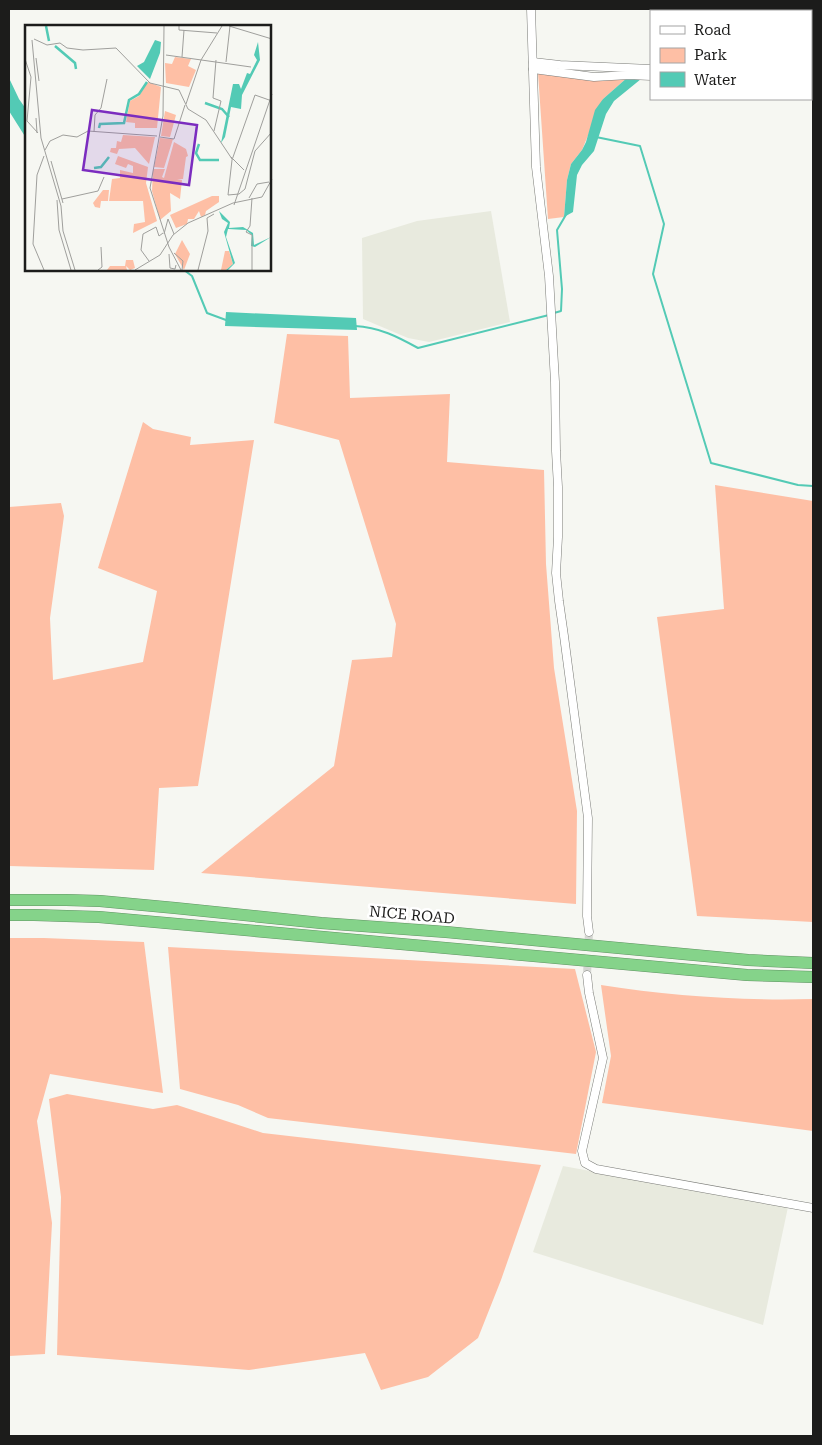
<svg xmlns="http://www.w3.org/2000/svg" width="822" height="1445" font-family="'Roboto Serif',serif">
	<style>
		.built { fill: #e8eade }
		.green { fill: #febfa5 }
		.water { fill: #53cab5 }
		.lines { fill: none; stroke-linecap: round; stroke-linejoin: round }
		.stream { stroke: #53cab5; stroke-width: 2 }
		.tertiary-tunnel { stroke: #d5d6d2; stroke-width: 8; stroke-dasharray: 8 4; stroke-linecap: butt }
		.tertiary-casing { stroke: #7a7b77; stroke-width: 9 }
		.motorway-casing { stroke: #609363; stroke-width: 12 }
		.tertiary { stroke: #fff; stroke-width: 8 }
		.motorway { stroke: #85d38a; stroke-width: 11 }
		.labels { text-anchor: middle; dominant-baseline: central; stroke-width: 5; stroke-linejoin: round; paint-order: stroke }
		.street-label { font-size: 15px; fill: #1c1c1b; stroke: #fff }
		.inset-river { fill: none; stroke: #53cab5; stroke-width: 2.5 }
		.inset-road { fill: none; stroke: #9f9f9c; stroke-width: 1 }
		.view { fill: #7b2cbf; fill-opacity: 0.15; stroke: #7b2cbf; stroke-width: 2.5 }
		.inset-edge { fill: none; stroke: #1c1c1b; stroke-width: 2.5 }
	</style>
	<rect width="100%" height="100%" fill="#f6f7f2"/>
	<!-- built -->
	<g class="built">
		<polygon points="778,9 813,9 813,65 811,64 811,11 778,11"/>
		<polygon points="491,211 510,322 429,342 408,338 363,319 362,238 417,221"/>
		<polygon points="563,1166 788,1207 763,1325 533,1252"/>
	</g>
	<!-- green -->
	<g class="green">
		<polygon points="538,73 628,77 603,99 582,150 571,164 567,180 564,217 548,219"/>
		<polygon points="287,334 348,336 350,398 450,394 447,462 544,470 546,564 554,668 577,811 576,904 201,873 334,766 352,660 392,657 396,624 339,440 274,423"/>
		<polygon points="143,422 153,429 191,437 190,445 254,440 198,786 159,788 154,870 9,866 9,507 61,503 64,516 50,618 53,680 143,662 157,591 98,568"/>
		<polygon points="715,485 813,501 813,922 697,916 657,617 724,609"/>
		<polygon points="9,938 44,938 144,942 163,1093 50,1074 37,1121 52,1223 45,1354 9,1356"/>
		<polygon points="168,947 575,969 596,1052 576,1154 268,1118 238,1105 180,1089"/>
		<path d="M601,985C671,996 742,1001 813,999V1131L602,1103L611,1056Z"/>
		<polygon points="67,1094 153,1109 177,1105 263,1133 541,1165 501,1280 478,1338 428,1377 381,1390 365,1353 249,1370 57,1355 61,1197 49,1099"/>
	</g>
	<!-- water -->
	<g class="water">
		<polygon points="628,77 641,79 614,101 606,114 594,151 582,165 577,175 573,212 564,217 567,180 571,164 582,150 586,142 595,110 603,99"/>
		<polygon points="9,78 19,99 26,109 26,138 9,111"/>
		<polygon points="226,312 356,318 357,330 225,326"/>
	</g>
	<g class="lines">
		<!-- stream -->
		<g class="stream">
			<polyline points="596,137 640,146 664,224 653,274 711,463 798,485 813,486"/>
			<polyline points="184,270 192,276 207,313 226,320"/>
			<polyline points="554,313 561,311 562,289 557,230 567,213"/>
			<path d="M355,326C379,327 398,337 418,348L549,315"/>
		</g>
		<!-- tertiary-tunnel -->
		<polyline class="tertiary-tunnel" points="587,975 589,932"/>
		<!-- tertiary casing -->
		<g class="tertiary-casing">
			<g id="tertiary">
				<polyline points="531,9 536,167 549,276 555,382 556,451 558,487 558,537 556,573 559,601 564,636 588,818 587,916 589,932"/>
				<polyline points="533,62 560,65 651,69"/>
				<polyline points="533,69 594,77 629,75 651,76"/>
				<polyline points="811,70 813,72"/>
				<polyline points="811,78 813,80"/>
				<polyline points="587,975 589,993 603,1058 582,1151 585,1163 596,1169 813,1208"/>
			</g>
		</g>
		<!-- motorway casing -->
		<g class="motorway-casing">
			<g id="motorway">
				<polyline points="9,900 66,900 100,901 175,908 321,923 446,932 748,960 813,963"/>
				<polyline points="9,915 34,915 99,917 747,975 813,977"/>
			</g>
		</g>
		<!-- tertiary -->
		<use href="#tertiary" class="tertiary"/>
		<!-- motorway -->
		<use href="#motorway" class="motorway"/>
	</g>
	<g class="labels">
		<!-- street labels -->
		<g class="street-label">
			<text transform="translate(412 915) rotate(5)">NICE ROAD</text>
		</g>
	</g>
	<!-- overview -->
	<g transform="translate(25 25)">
		<rect width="246" height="246" fill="#f6f7f2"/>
		<path d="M150,32L166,34L163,41L171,45L164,62L141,58L140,38L147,39ZM123,57L136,62L132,103H110V98L101,97L105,76L114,71ZM140,86L151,90L145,112L136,111ZM98,110L130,112L124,139L110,123L94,124L92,129L85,127L86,123H91L92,116L96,117ZM135,113L148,114L139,143L129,142ZM149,117L161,124L163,131L161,132L158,154H152L157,155L155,174L145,168L146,186L135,195L127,166L128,144H140L137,152L139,153ZM93,131L123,142L121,158L132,196L108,208L109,199L120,197L118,176H84L87,154L95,153V145L108,148V141L103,139L101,143L90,139ZM78,165H84L83,176H76L75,183L70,182L68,178ZM187,171H194V177L181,186L180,190L176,192L174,186L169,194H163L162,199L151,203L145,190ZM157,215L165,229L159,245L150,229ZM200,226H204L208,239L201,245H196ZM101,235H108L110,243L105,245L101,241L102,245H82L85,241H100Z" fill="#febfa5"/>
		<path d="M130,15L136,17L135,28L125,54L112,41L119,37ZM233,17L235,35L217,70L216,84L206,82L200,112L196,118L208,59H214L216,64L222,48L225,49L232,35L229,30ZM194,186L205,197L204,203L218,202L228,208L229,220L246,212L230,222L226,221L227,210L221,205L203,204L201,212L210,238L203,245H201L208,239L199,207L203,198L197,194Z" fill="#53cab5"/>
		<path class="inset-river" d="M21,1L24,16M30,21L50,38L51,44M180,78L197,84L204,92M74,103L75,99L99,98L104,75L114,69L122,57M174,119L171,128L175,135H194M69,143L76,142L84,132"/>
		<path class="inset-road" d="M139,1L138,91L125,163L144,222L156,245M154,1V5L192,8M204,1L247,14M9,14L22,20L35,18L42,23L58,25L91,23L125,58L154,65L163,84L181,95L207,134M7,15L16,113L36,181L38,206L50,245M141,30L226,42M157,32L159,5M11,33L14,56M0,34L6,52L2,96L13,108M201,37L205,1M247,76L230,70L207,135L203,170L214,169L220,164L230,126L247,107M161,79L176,35L197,1M11,93L12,108M189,106L196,76L188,73L191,35M69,107L70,90L76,83L82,54M135,112L149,114L160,80M20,125L25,116L38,110L52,112L63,106L132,111M19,131L12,150L8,219L19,245M206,132L219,145M26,136L38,178M224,173L232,159L244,157M227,173L225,201L221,207L227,210V245M37,174L73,166L79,152M32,175L34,205L46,245M209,180L247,69M139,209L143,194L149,209M149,228L158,236L157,245M144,229L145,243L150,244L151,240M124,236L116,225L118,209L131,202L134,211L138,208M73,245L77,242L76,222M110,245L135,230L148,210L163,198L208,178L237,172L247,154M173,245L183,206L182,193L189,189"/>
		<path class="view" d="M67,85L172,100L164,160L58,145Z"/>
		<rect width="246" height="246" class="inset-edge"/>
	</g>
	<!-- border -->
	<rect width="822" height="1445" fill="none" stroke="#1c1c1b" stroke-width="20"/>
	<!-- legend -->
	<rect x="650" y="10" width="162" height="90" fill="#ffffff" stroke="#a4a4a4"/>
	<rect x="660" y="26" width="25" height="8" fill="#ffffff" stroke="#a4a4a4"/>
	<text x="694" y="35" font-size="15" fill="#1c1c1b">Road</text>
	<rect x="660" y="48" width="25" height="15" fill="#febfa5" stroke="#a4a4a4"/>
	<text x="694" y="60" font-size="15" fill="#1c1c1b">Park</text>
	<rect x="660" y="72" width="25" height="15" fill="#53cab5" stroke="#a4a4a4"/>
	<text x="694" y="85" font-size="15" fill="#1c1c1b">Water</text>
</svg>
